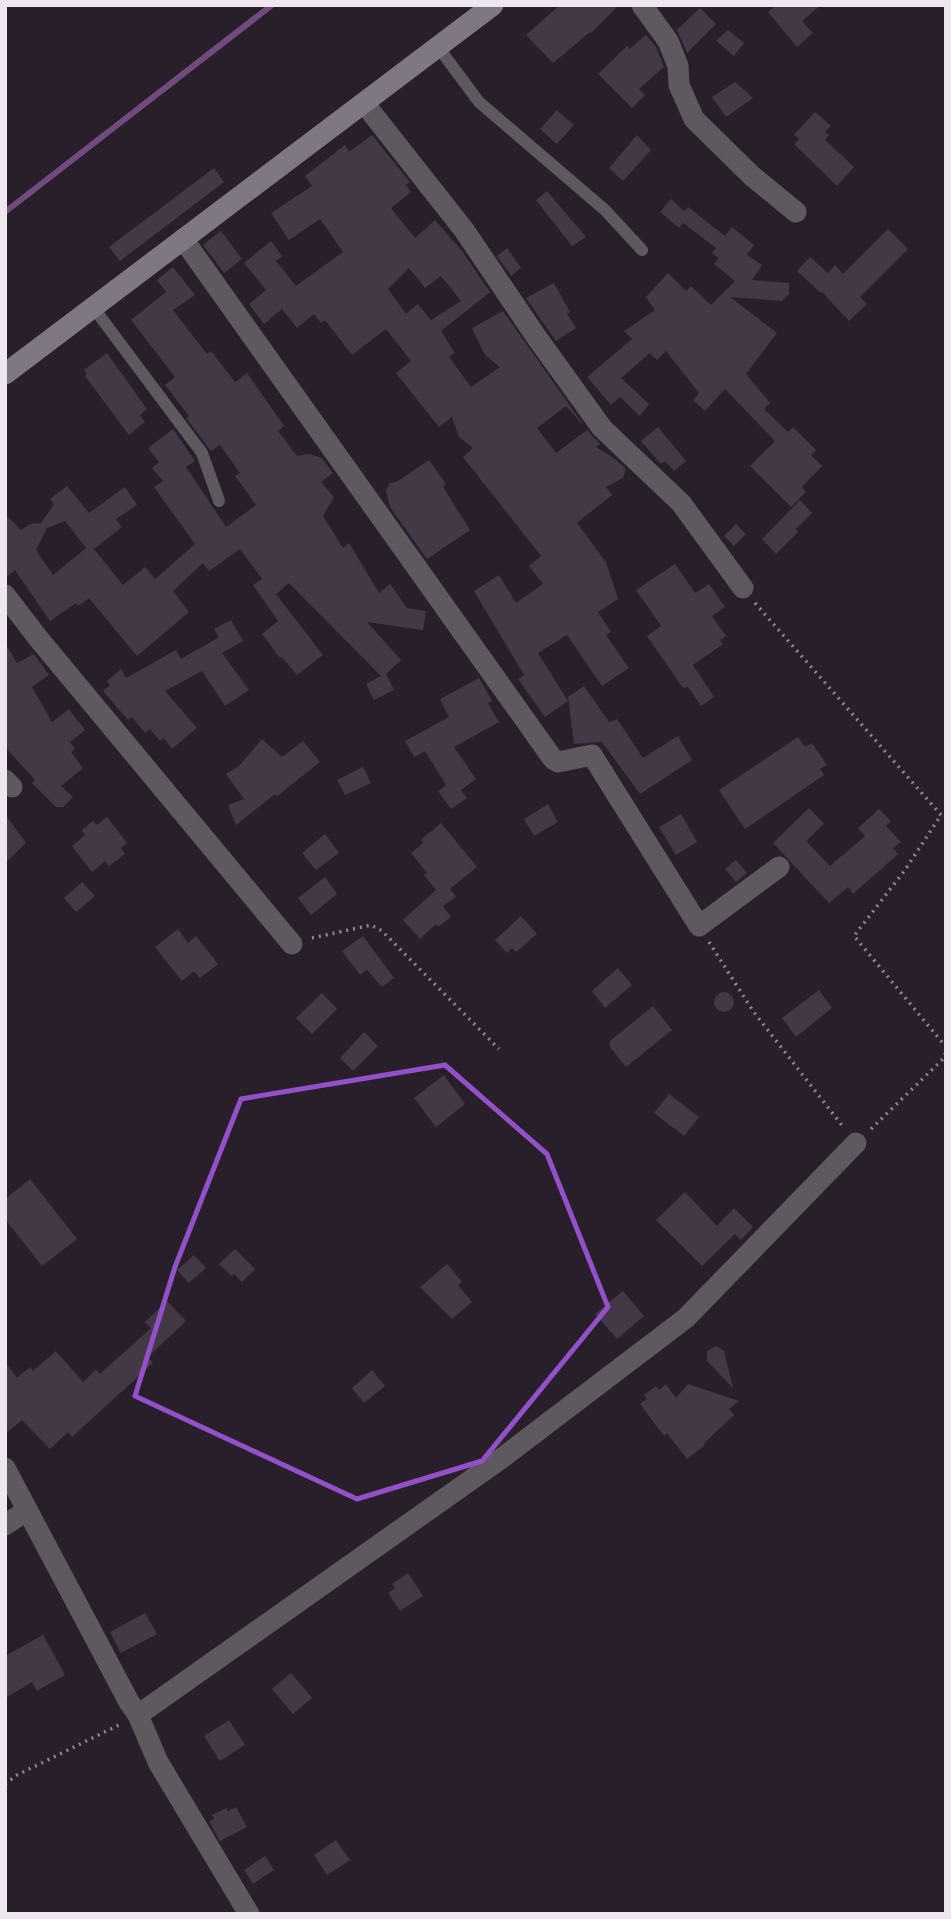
<svg xmlns="http://www.w3.org/2000/svg" width="951" height="1919" font-family="'Exo 2',sans-serif">
	<style>
		.lines { fill: none; stroke-linecap: round; stroke-linejoin: round }
		.stream { stroke: #724a7e; stroke-width: 6 }
		.building { fill: #433946; fill-rule: evenodd }
		.path { stroke: #8f8791; stroke-width: 3.5; stroke-dasharray: 2 5; stroke-linecap: butt }
		.lane { stroke: #5d595f; stroke-width: 12 }
		.street { stroke: #5d595f; stroke-width: 21 }
		.secondary { stroke: #7f7781; stroke-width: 21 }
		.marked { fill: none; stroke: #9251c9; stroke-width: 5; stroke-linejoin: round }
	</style>
	<rect width="100%" height="100%" fill="#281f2b"/>
	<g class="lines">
		<!-- stream -->
		<polyline class="stream" points="5,212 272,5"/>
	</g>
	<!-- building -->
	<g class="building">
		<polygon points="560,5 619,5 591,33 590,32 553,63 526,35"/>
		<polygon points="776,5 821,5 802,21 813,33 797,47 768,12"/>
		<polygon points="700,8 716,24 687,53 677,30"/>
		<polygon points="728,30 744,43 734,56 716,41"/>
		<polygon points="646,35 656,47 664,67 639,89 645,95 632,108 598,74 627,46 630,49"/>
		<polygon points="735,82 753,98 726,117 712,97"/>
		<polygon points="557,110 574,125 557,144 540,129"/>
		<polygon points="815,112 831,126 825,132 829,135 825,140 854,167 837,186 794,144 799,139 794,135"/>
		<path d="M372,135L410,182L406,185L411,192L391,208L415,238L435,220L462,251L490,292L441,331L455,353L449,357L471,387L500,367L485,355L472,328L503,311L585,427L566,406L537,428L556,453L587,430L600,444L596,447L615,459L626,469L623,478L606,487L612,495L577,523L606,562L618,599L598,612L611,632L606,635L629,668L602,686L567,635L538,653L568,701L545,717L518,679L524,675L474,591L499,575L516,603L543,584L529,566L541,556L463,457L473,448L459,437L452,417L439,427L396,373L411,361L386,329L352,355L325,320L321,323L314,314L297,328L282,309L264,324L249,304L266,290L244,263L271,241L282,256L276,261L296,286L343,252L320,219L289,240L271,213L312,186L305,176L345,145L349,152ZM409,268L425,288L441,276L461,301L431,320L418,304L406,314L388,289Z"/>
		<polygon points="637,135 651,150 623,181 609,168"/>
		<polygon points="214,168 224,182 120,261 109,247"/>
		<polygon points="547,191 586,237 572,246 536,200"/>
		<polygon points="671,199 684,211 688,207 725,236 732,227 754,245 747,255 762,265 752,280 789,283 789,294 782,301 730,297 777,333 746,374 770,403 764,409 788,432 793,427 816,450 811,455 822,466 802,487 806,492 791,507 750,466 775,441 725,389 705,411 693,400 699,393 666,351 657,360 650,353 621,378 649,404 640,416 620,397 611,405 587,377 632,339 624,331 655,310 646,297 668,273 686,291 691,286 711,305 735,281 714,264 719,258 712,253 716,248 683,223 679,228 660,212"/>
		<polygon points="888,229 908,249 860,297 867,304 849,321 822,292 821,293 797,271 810,257 828,273 835,265 843,274"/>
		<polygon points="221,231 242,259 224,273 203,245"/>
		<polygon points="507,248 521,268 511,276 497,256"/>
		<path d="M173,267L195,295L173,310L207,354L211,351L235,382L247,373L284,426L278,431L297,456L309,454L322,458L333,473L321,482L334,497L323,516L343,548L349,543L379,593L390,584L407,608L426,611L423,630L367,622L401,660L386,674L394,690L374,700L366,684L381,676L289,583L276,594L323,655L297,675L282,657L280,658L262,634L278,621L253,585L262,579L240,549L209,571L203,563L173,591L189,612L137,656L89,598L78,606L76,603L50,621L15,570L5,578V514L21,530L30,524L41,523L54,504L50,499L67,486L89,513L125,487L137,505L116,519L122,527L94,549L123,585L145,567L155,579L195,544L154,487L163,481L152,468L159,462L148,448L173,429L195,461L186,467L226,527L256,505L235,476L240,473L220,445L211,451L186,418L189,416L165,385L175,377L131,320L166,292L157,280ZM65,521L86,548L53,575L36,550L47,528Z"/>
		<polygon points="554,283 570,312 567,314 576,328 556,341 526,298"/>
		<polygon points="107,353 147,409 140,415 145,422 129,435 85,376 87,374 84,370"/>
		<polygon points="658,427 686,461 674,471 665,461 661,464 641,441"/>
		<polygon points="429,460 446,484 443,487 470,530 427,559 390,507 386,490 390,483 398,481"/>
		<polygon points="800,500 812,513 796,529 798,532 776,554 762,539"/>
		<polygon points="736,524 746,534 734,546 724,536"/>
		<polygon points="675,564 695,593 709,584 725,607 712,616 726,636 720,640 723,644 693,665 714,697 701,706 688,687 683,688 647,636 661,626 636,590"/>
		<polygon points="231,620 243,641 222,653 249,690 225,706 202,671 165,691 197,728 172,749 164,738 160,741 150,729 145,733 132,717 128,720 103,691 110,685 107,681 121,669 126,678 176,650 181,659 219,637 214,629"/>
		<polygon points="5,643 17,663 34,654 49,675 32,687 52,722 69,709 85,730 70,742 75,749 71,752 83,768 61,786 73,797 63,807 56,807 32,783 35,780 5,747"/>
		<polygon points="479,678 492,701 488,703 499,722 454,747 476,779 461,790 467,798 451,809 438,791 446,785 425,751 414,757 405,741 449,717 440,699"/>
		<polygon points="584,686 609,722 617,719 643,758 678,736 692,760 640,794 602,742 574,744 568,697"/>
		<polygon points="798,737 805,747 812,743 827,765 820,769 824,775 745,829 719,790"/>
		<polygon points="262,739 282,757 303,741 320,762 277,796 275,794 236,825 228,805 244,799 226,774 239,766"/>
		<polygon points="363,767 371,783 345,795 337,780"/>
		<polygon points="548,804 558,822 534,836 524,819"/>
		<polygon points="809,808 824,824 806,841 830,866 865,836 858,828 879,809 891,821 886,826 901,842 893,848 898,854 853,894 848,887 829,903 773,843"/>
		<polygon points="5,814 26,843 5,863"/>
		<polygon points="681,814 697,842 676,855 659,827"/>
		<polygon points="107,817 127,843 121,848 125,854 109,866 105,861 92,872 72,846 85,835 82,830 93,821 97,825"/>
		<polygon points="441,823 477,867 450,889 456,897 443,906 451,917 438,927 436,924 420,939 403,920 436,890 424,875 427,873 411,853 423,843 421,840"/>
		<polygon points="325,834 339,853 316,870 302,853"/>
		<polygon points="736,860 747,873 736,882 725,869"/>
		<polygon points="325,877 337,894 311,915 298,898"/>
		<polygon points="82,882 95,896 76,912 64,898"/>
		<polygon points="521,916 537,934 516,952 512,948 507,953 495,940"/>
		<polygon points="178,929 188,943 196,936 218,964 200,978 194,971 182,981 155,947"/>
		<polygon points="363,936 394,978 382,987 367,970 360,975 342,951"/>
		<polygon points="618,968 632,985 605,1008 592,991"/>
		<polygon points="819,990 832,1008 796,1037 782,1018"/>
		<circle cx="724" cy="1002" r="10"/>
		<polygon points="322,993 337,1009 312,1034 296,1018"/>
		<polygon points="653,1006 672,1030 626,1067 610,1047 610,1041"/>
		<polygon points="364,1032 378,1046 353,1071 340,1058"/>
		<polygon points="444,1075 465,1104 436,1127 414,1098"/>
		<polygon points="669,1094 699,1117 684,1136 654,1113"/>
		<polygon points="30,1179 77,1239 42,1266 5,1219 5,1199"/>
		<polygon points="685,1192 717,1226 734,1208 753,1227 741,1240 735,1234 702,1266 656,1220"/>
		<polygon points="235,1249 255,1269 242,1282 234,1274 232,1276 219,1264"/>
		<polygon points="194,1255 206,1268 189,1283 177,1270"/>
		<polygon points="447,1264 462,1282 458,1285 472,1302 452,1319 420,1287"/>
		<polygon points="623,1291 644,1316 617,1339 595,1314"/>
		<polygon points="167,1301 186,1321 148,1357 153,1363 72,1437 68,1432 50,1449 22,1420 5,1434 5,1361 17,1378 30,1367 33,1371 56,1351 83,1382 96,1370 100,1374 151,1328 145,1322"/>
		<polygon points="716,1346 724,1351 733,1388 707,1361 707,1351"/>
		<polygon points="372,1370 385,1386 364,1403 352,1388"/>
		<polygon points="666,1384 676,1398 688,1384 739,1401 729,1409 734,1415 704,1443 705,1445 687,1459 667,1433 664,1436 640,1404 647,1399 644,1395 656,1386 659,1390"/>
		<polygon points="408,1573 423,1596 400,1611 388,1593 395,1588 392,1584"/>
		<polygon points="145,1613 157,1634 121,1653 110,1632"/>
		<polygon points="43,1635 65,1675 37,1691 32,1682 5,1698 5,1656"/>
		<polygon points="291,1673 312,1698 293,1714 272,1689"/>
		<polygon points="229,1720 245,1745 220,1761 204,1736"/>
		<polygon points="236,1807 247,1827 220,1841 209,1821 214,1819 212,1815 226,1808 228,1811"/>
		<polygon points="336,1840 350,1860 327,1875 314,1855"/>
		<polygon points="265,1856 274,1870 253,1884 244,1870"/>
	</g>
	<g class="lines">
		<!-- path -->
		<g class="path">
			<polyline points="755,603 941,815 905,870 854,936 946,1047"/>
			<polyline points="312,938 371,925 382,931 499,1049"/>
			<polyline points="709,942 753,1011 844,1128"/>
			<polyline points="871,1129 944,1058 946,1051"/>
			<polyline points="5,1784 17,1775 121,1724"/>
		</g>
		<!-- lane -->
		<g class="lane">
			<polyline points="438,47 479,102 605,210 642,250"/>
			<polyline points="93,307 202,453 219,501"/>
		</g>
		<!-- street -->
		<g class="street">
			<polyline points="642,5 668,41 678,66 679,85 694,119 752,176 796,212"/>
			<polyline points="364,103 464,230 535,335 602,428 681,503 743,588"/>
			<polyline points="183,239 553,759 558,762 592,755 699,926 779,867"/>
			<polyline points="5,595 38,638 292,944"/>
			<polyline points="5,780 12,787"/>
			<polyline points="5,1468 129,1702 138,1715 158,1762 249,1914"/>
			<polyline points="5,1525 26,1511"/>
			<polyline points="138,1715 502,1458 686,1318 856,1143"/>
		</g>
		<!-- secondary -->
		<polyline class="secondary" points="5,374 493,5"/>
	</g>
	<!-- marked area -->
	<path class="marked" d="M445,1065L547,1154L608,1307L482,1461L357,1499L135,1396L175,1267L241,1099Z"/>
	<!-- border -->
	<rect width="951" height="1919" fill="none" stroke="#eee7f0" stroke-width="14"/>
</svg>
